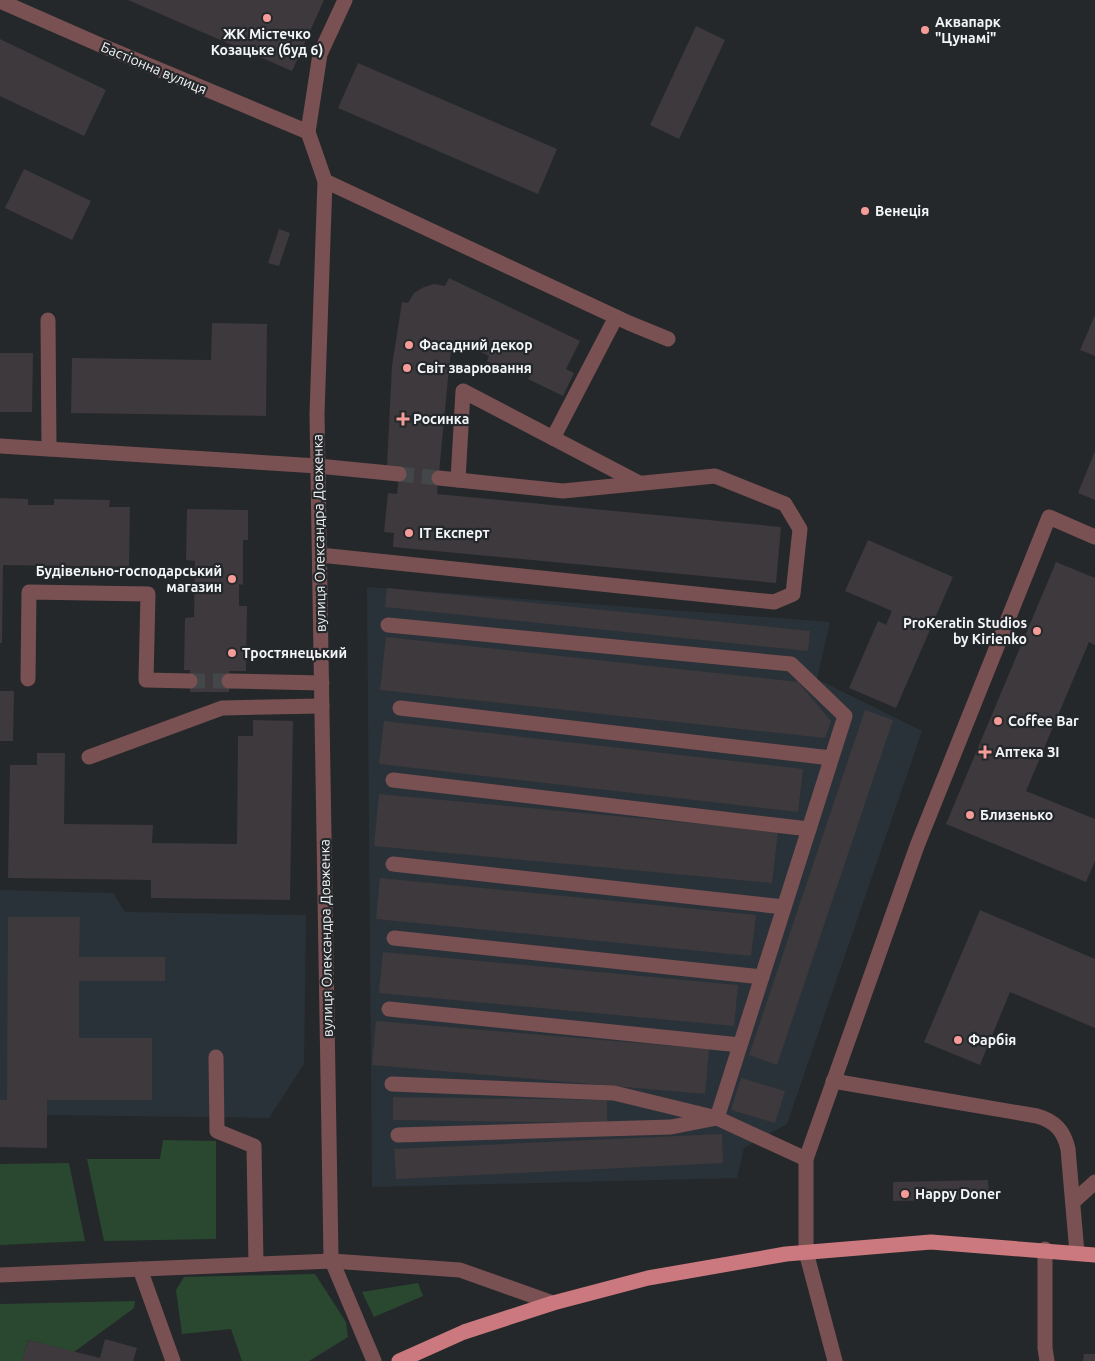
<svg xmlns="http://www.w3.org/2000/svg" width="1095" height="1361" font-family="Ubuntu,sans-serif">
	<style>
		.built { fill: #2a3239 }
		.green { fill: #29482f }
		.building { fill: #3d393c }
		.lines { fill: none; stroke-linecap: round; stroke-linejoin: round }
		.minor-tunnel { stroke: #444749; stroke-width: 15; stroke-dasharray: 15 8; stroke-linecap: butt }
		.minor { stroke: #7a5153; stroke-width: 15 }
		.major { stroke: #cb797e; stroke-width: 15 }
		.poi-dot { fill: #f59b98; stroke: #25282a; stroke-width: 2 }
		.labels { text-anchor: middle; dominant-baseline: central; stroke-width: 4.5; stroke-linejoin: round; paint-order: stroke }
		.poi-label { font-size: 14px; font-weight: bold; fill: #f3f5f7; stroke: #25282a; text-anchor: start }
		.street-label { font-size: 14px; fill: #f3f5f7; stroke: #25282a }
	</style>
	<rect width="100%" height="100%" fill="#25282a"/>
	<!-- built -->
	<g class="built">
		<polygon points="367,587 830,622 817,679 922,731 787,1124 744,1148 737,1178 372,1187"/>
		<polygon points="0,890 113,893 125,912 306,915 304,1064 269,1118 47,1115 47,1148 0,1147"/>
	</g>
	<!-- green -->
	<g class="green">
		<polygon points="163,1140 216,1141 216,1239 104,1241 87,1159 160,1159"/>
		<polygon points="69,1163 85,1241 0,1245 0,1164"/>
		<polygon points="315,1274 346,1322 348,1337 309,1361 242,1361 231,1329 182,1334 176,1290 184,1277"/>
		<polygon points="418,1283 423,1296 374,1317 362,1292"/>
		<polygon points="135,1301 134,1308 74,1352 28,1340 22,1361 0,1361 0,1304"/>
	</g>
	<!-- building -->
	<g class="building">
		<polygon points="128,0 324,0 292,71"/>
		<polygon points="696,26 725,40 679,139 650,125"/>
		<polygon points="0,39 106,90 84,136 0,96"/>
		<polygon points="358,63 557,149 538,194 338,108"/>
		<polygon points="24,169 91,201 72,240 5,208"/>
		<polygon points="279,229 290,233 279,266 268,263"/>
		<polygon points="449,278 580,341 566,369 574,373 563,396 528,379 530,376 513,367 510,372 487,361 489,356 457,340 451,351 448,378 437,494 781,527 776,583 393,547 394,533 384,532 388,493 397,494 400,467 387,466 392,366 402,302 408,303 414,293 424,287 434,284 445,286"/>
		<polygon points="1095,315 1095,356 1080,350"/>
		<polygon points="212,323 267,324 266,416 71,413 72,358 211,360"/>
		<polygon points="0,353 33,353 32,412 0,412"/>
		<polygon points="1095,451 1095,500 1078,493"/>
		<polygon points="0,498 28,499 28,505 54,505 54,499 110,500 109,507 130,507 129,567 3,565 2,643 0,643"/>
		<polygon points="187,509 248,510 248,540 243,540 243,585 239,584 239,606 247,606 246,671 229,671 229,692 190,692 190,670 184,670 185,618 194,617 195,561 186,560"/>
		<polygon points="868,540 953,577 896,708 849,688 878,621 886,625 892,611 845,591"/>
		<polygon points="1056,562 1095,578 1095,645 1089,642 1026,791 1095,819 1095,861 1086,882 946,824"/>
		<polygon points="387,588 810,631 808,651 385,607"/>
		<polygon points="386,637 798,682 831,721 825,738 380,690"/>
		<polygon points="0,691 14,691 13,741 0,741"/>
		<polygon points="865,710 893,720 777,1065 749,1055"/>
		<polygon points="253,720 293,721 290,900 151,898 151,880 8,878 10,765 37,765 37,753 65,753 64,824 153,825 152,843 237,844 238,736 253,736"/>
		<polygon points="384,721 803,769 798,812 379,764"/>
		<polygon points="379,794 778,831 772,883 374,846"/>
		<polygon points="380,878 756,915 751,956 376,919"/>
		<polygon points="980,910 1095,959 1095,1028 1010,992 980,1065 924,1042"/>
		<polygon points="8,917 80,917 79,957 165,957 165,981 79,981 79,1038 152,1038 152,1100 47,1100 47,1148 0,1147 0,1100 7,1100"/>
		<polygon points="383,952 738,985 734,1026 379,993"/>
		<polygon points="376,1021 709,1049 705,1094 372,1065"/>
		<polygon points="741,1078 785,1091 775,1123 731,1110"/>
		<polygon points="393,1097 607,1100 607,1123 393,1120"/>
		<polygon points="722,1134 723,1163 396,1179 394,1149"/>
		<polygon points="988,1180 989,1199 893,1201 893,1182"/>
		<polygon points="105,1339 137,1348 133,1361 22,1361 28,1340 100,1358"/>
		<polygon points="1084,1354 1095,1354 1095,1361 1083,1361"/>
	</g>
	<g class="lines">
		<!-- minor-tunnel -->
		<g class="minor-tunnel">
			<polyline points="399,474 439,478"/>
			<polyline points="190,681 229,681"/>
		</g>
		<!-- minor -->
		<g class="minor">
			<polyline points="0,1 98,44 308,132"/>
			<polyline points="325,181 308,132 320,54 345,0"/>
			<polyline points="48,320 49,449"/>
			<polyline points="553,438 616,317"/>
			<polyline points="0,446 318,466 399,474"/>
			<polyline points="458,480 463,391 639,483"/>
			<polyline points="320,555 774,602 793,594 800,529 785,504 715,476 563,491 439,478"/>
			<polyline points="388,625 791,664 845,716 717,1118 614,1093 392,1084"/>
			<polyline points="28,679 29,592 148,594 146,680 190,681"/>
			<polyline points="229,681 322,683"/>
			<polyline points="400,708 831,758"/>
			<polyline points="89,757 222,708 322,706"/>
			<polyline points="393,780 809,829"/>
			<polyline points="393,864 784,907"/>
			<polyline points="394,938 762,977"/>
			<polyline points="389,1009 740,1045"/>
			<polyline points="216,1057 217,1131 254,1146 256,1264"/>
			<path d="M833,1081L1037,1116C1055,1121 1064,1131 1068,1149L1077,1253"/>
			<polyline points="398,1135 671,1127 717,1118 806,1159"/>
			<polyline points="1073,1202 1095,1182"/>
			<polyline points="1045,1249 1045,1348 1047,1361"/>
			<polyline points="140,1269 173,1361"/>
			<polyline points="0,1275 332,1261 460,1270 553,1303"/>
			<polyline points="374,1361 332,1261 331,1257 317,414 325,181 629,323 668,339"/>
			<polyline points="835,1361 806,1252 806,1159 917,846 1049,517 1095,537"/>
		</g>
		<!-- major -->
		<polyline class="major" points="399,1361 464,1332 553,1303 648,1278 786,1254 931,1242 1095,1255"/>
	</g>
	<!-- markers -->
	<g class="poi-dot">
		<circle cx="267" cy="18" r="5"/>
		<circle cx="925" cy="30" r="5"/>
		<circle cx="865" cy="211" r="5"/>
		<circle cx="409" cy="345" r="5"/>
		<circle cx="407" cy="368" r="5"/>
		<path d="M400.5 411.5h5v5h5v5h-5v5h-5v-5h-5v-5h5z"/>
		<circle cx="409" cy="533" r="5"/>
		<circle cx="232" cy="579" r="5"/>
		<circle cx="1037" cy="631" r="5"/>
		<circle cx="232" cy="653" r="5"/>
		<circle cx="998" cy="721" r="5"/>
		<path d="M982.5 744.5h5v5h5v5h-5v5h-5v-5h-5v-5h5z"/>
		<circle cx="970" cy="815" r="5"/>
		<circle cx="958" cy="1040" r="5"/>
		<circle cx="905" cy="1194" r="5"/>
	</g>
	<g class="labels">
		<!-- poi labels -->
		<g class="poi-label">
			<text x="935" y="22">Аквапарк<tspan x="935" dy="16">"Цунамі"</tspan></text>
			<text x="267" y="34" text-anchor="middle">ЖК Містечко<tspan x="267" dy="16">Козацьке (буд 6)</tspan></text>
			<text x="875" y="211">Венеція</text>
			<text x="419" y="345">Фасадний декор</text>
			<text x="417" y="368">Світ зварювання</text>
			<text x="413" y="419">Росинка</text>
			<text x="419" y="533">IT Експерт</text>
			<text x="222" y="571" text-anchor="end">Будівельно-господарський<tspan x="222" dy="16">магазин</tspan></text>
			<text x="1027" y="623" text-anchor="end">ProKeratin Studios<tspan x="1027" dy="16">by Kirienko</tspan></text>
			<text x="242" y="653">Тростянецький</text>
			<text x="1008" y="721">Coffee Bar</text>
			<text x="995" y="752">Аптека ЗІ</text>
			<text x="980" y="815">Близенько</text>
			<text x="968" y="1040">Фарбія</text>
			<text x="915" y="1194">Happy Doner</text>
		</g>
		<!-- street labels -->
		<g class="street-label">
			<text transform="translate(154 68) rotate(23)">Бастіонна вулиця</text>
			<text transform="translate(319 533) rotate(-91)">вулиця Олександра Довженка</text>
			<text transform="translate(326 938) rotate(-91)">вулиця Олександра Довженка</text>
		</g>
	</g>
</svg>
